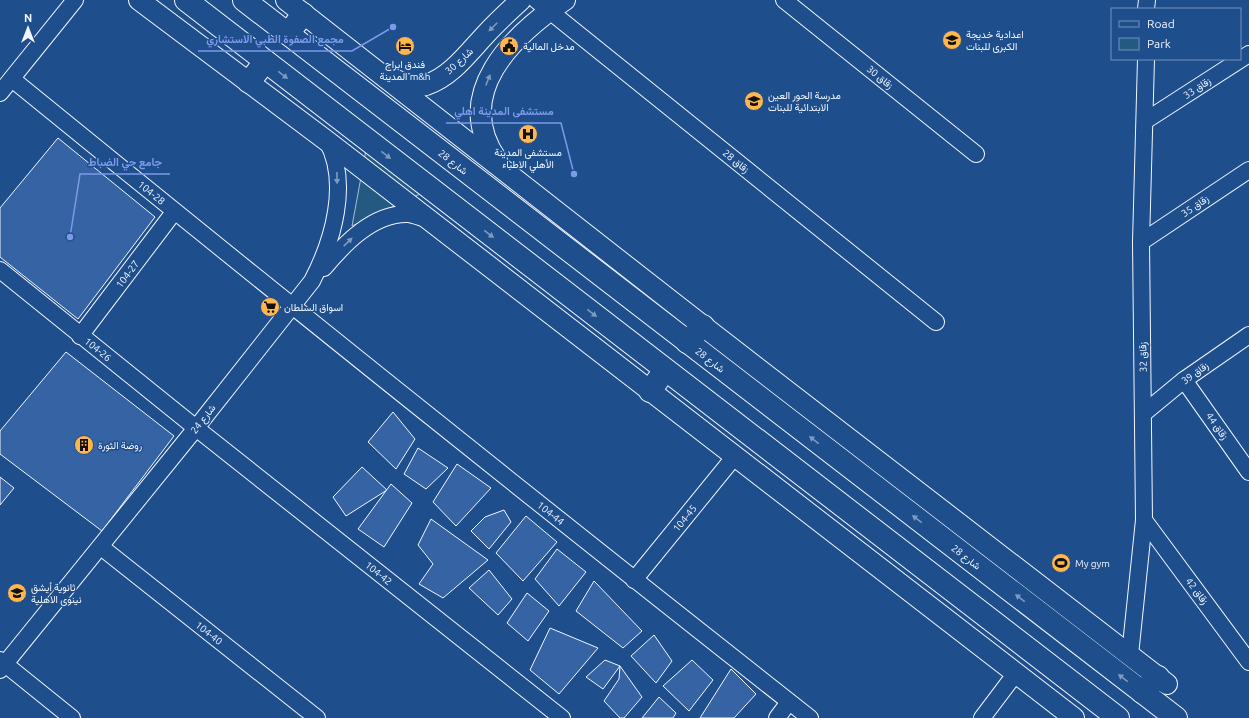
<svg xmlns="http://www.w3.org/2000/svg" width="1249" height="718" viewBox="0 0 1249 718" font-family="Ubuntu,Vazirmatn,sans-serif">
<rect width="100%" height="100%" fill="#1f4e8c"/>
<!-- green -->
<polygon fill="#245a82" stroke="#a8bbd7" points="366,150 422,193 352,226"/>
<!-- building -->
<g fill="#3563a3" stroke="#f2f6ff">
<polygon points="58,138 155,217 78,319 0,257 0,208"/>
<polygon points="66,352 174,436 102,531 0,454 0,431"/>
<polygon points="393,412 415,439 396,469 368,442"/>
<polygon points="418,448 448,468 426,489 404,474"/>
<polygon points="457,464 491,488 456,526 433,502"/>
<polygon points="362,467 387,490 346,516 333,497"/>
<polygon points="0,477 14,488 0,505"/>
<polygon points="391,484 412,503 384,547 358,529"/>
<polygon points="504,510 511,522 489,549 471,531 485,517"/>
<polygon points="526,516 557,542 523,581 496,553"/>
<polygon points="431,519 488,560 443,598 419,584 433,564 418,545"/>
<polygon points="557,549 586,572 559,606 535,579"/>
<polygon points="489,570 512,599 498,615 469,588"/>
<polygon points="594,581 642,631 623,648 576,611"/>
<polygon points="527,593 549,611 528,641 507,623"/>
<polygon points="550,628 598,648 559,694 530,670"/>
<polygon points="654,635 672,661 656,683 631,656"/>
<polygon points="605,660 620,666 603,689 586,677"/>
<polygon points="692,660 713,680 689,711 663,686"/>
<polygon points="620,666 642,697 624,718 620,718 604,701 619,679"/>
<polygon points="731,669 756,694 734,718 700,718"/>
<polygon points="659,697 676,713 673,718 642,718"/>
</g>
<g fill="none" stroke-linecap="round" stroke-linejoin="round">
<!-- minor casing -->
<g stroke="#f2f6ff" stroke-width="18">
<g id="minor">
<polyline points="536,0 936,322"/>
<polyline points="784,0 976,154"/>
<polyline points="1146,9 1147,0"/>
<path id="s1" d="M12 79C276 294 542 507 810 718"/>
<polyline points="0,93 75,0"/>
<polyline points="1145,121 1249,54"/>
<polyline points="1141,242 1249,170"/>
<path d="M324 268C344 244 373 213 408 214 413 215 420 217 426 219"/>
<path id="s2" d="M0 270 196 428 562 718"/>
<path id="s3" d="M80 336 174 212"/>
<polyline points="1184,380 1249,472"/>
<polyline points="1144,413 1184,380 1249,335"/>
<polyline points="1144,520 1249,662"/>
<path id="s4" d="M101 547 317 718"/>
<path id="s5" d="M634 580 735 456"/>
<polyline points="1130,655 1144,520 1141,242 1146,59"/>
<polyline points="0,660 72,718"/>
<path d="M0 670 196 428 312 281C333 241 350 183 327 141"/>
<polyline points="777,718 789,702"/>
<polyline points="982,718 1016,673"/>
</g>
</g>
<!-- major casing -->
<g stroke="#f2f6ff" stroke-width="22">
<g id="major">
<polyline points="139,0 327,141 1074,718"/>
<polyline points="286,0 703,326 1167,684"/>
<path d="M394 79C404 84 415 88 426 85 451 77 469 52 486 34 497 22 509 11 521 0"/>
<path d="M497 160C451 94 512 36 565 0"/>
</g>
</g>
<!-- highway casing -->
<g stroke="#f2f6ff" stroke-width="24">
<g id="highway">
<polyline points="186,0 1118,718"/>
<polyline points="244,0 1176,718"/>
<polyline points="288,34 303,14"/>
<polyline points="249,82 265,62"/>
<polyline points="687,342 703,326"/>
<polyline points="650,391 665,370"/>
<polyline points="1142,692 1158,677"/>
</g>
</g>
<!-- minor -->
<use href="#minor" stroke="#1f4e8c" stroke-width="16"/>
<!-- major -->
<use href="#major" stroke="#1f4e8c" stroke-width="20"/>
<!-- highway -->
<use href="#highway" stroke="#1f4e8c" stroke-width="22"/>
</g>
<!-- one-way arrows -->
<defs><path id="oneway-solid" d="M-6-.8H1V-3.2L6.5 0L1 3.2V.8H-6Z"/></defs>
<g fill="#7e9ac0">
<use href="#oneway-solid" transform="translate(493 27) rotate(135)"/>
<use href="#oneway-solid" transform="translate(283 75) rotate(38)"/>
<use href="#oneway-solid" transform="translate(488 80) rotate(-68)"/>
<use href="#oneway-solid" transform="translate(386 155) rotate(38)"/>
<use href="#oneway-solid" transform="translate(337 178) rotate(89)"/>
<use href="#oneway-solid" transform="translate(489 234) rotate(38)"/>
<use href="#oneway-solid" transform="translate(348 242) rotate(-44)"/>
<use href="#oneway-solid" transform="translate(592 313) rotate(38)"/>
<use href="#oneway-solid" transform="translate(814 440) rotate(-142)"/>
<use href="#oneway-solid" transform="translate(917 519) rotate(-142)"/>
<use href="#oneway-solid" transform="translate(1020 598) rotate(-142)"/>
<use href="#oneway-solid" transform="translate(1123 678) rotate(-142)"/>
</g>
<!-- icons -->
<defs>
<g id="school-disc" transform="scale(1)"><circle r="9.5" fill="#ffb74d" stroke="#1f4e8c"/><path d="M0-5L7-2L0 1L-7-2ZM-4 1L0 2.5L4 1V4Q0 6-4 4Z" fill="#111"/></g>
<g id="hotel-disc" transform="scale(1)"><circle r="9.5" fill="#ffb74d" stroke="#1f4e8c"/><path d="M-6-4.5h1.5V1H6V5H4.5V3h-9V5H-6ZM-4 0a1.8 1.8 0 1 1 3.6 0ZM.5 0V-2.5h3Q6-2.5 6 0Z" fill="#111"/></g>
<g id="civic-disc" transform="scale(1)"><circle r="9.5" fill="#ffb74d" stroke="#1f4e8c"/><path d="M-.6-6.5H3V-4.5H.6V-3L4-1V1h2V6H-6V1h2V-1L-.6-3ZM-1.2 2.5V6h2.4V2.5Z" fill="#111"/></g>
<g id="hospital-disc" transform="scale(1)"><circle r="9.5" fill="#ffb74d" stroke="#1f4e8c"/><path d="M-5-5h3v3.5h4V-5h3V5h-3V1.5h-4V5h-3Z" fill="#111"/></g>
<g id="supermarket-disc" transform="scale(1)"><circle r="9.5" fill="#ffb74d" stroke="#1f4e8c"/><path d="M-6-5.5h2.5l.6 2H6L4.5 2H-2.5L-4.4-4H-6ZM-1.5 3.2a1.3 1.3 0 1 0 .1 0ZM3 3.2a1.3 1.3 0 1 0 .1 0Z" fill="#111"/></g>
<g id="building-disc" transform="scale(1)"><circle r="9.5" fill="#ffb74d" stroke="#1f4e8c"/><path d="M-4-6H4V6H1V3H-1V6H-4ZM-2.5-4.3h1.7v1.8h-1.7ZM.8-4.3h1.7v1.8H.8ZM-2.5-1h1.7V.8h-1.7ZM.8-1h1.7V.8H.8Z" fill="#111"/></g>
<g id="stadium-disc" transform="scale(1)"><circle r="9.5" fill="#ffb74d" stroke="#1f4e8c"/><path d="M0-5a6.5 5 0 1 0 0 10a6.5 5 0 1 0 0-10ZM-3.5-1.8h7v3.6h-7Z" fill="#111"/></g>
</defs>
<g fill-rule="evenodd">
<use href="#school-disc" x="952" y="40"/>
<use href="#hotel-disc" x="405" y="46"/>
<use href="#civic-disc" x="509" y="46"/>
<use href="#school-disc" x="754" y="101"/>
<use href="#hospital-disc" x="528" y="134"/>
<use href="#supermarket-disc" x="270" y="307"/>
<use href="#building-disc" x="84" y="445"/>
<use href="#stadium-disc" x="1061" y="563"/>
<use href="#school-disc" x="17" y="593"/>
</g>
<g text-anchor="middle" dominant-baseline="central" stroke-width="3" stroke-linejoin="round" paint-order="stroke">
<!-- poi labels -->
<g font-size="10" fill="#f2f6ff" stroke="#1f4e8c" text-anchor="start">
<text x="966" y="34">اعدادية خديجة<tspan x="966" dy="12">الكبرى للبنات</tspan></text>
<text x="523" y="46">مدخل المالية</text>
<text x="405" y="64" text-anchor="middle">فندق ابراج<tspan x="405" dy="12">المدينة m&amp;h</tspan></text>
<text x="768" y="95">مدرسة الحور العين<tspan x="768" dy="12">الابتدائية للبنات</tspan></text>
<text x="528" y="152" text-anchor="middle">مستشفى المدينة<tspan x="528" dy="12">الأهلي الاطباء</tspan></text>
<text x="284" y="307">اسواق السلطان</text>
<text x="98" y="445">روضة الثورة</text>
<text x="1075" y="563">My gym</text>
<text x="31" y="587">ثانوية أيشق<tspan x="31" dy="12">نينوى الاهلية</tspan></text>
</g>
<!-- street labels -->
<g font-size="10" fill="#f2f6ff" stroke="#1f4e8c">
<text transform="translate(459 61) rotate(-43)">شارع 30</text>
<text transform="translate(880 77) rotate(39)">زقاق 30</text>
<text transform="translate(1197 88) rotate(-33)">زقاق 33</text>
<text transform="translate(736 161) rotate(39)">زقاق 28</text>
<text transform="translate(453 162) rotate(38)">شارع 28</text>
<text stroke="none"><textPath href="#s1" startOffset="180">104-28</textPath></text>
<text transform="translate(1195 206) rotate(-34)">زقاق 35</text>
<text stroke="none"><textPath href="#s3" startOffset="78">104-27</textPath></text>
<text stroke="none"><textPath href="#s2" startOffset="126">104-26</textPath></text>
<text transform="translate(1143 357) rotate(-91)">زقاق 32</text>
<text transform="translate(710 360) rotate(38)">شارع 28</text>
<text transform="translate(1195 373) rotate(-36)">زقاق 39</text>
<text transform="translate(203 419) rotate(-52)">شارع 24</text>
<text transform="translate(1217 426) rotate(55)">زقاق 44</text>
<text stroke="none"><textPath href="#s1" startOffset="692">104-44</textPath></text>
<text stroke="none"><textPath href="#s5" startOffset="80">104-45</textPath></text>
<text transform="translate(966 557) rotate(38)">شارع 28</text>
<text stroke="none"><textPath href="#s2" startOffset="485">104-42</textPath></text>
<text transform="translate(1197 591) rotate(53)">زقاق 42</text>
<text stroke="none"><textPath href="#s4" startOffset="138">104-40</textPath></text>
</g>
</g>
<!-- callouts -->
<path fill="none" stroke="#7d9aea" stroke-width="1.5" d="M393 27L352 51H198M574 174L561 123H446M70 237L80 174H170"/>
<g fill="#7d9aea" stroke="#1f4e8c" stroke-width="1.5">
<circle cx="393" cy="27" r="4"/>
<circle cx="574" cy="174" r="4"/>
<circle cx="70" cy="237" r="4"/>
</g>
<g font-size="11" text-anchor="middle" font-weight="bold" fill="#7d9aea" stroke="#1f4e8c" stroke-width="3" stroke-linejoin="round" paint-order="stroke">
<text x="275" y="43">مجمع الصفوة الطبي الاستشاري</text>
<text x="504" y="115">مستشفى المدينة اهلي</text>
<text x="125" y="166">جامع حي الضباط</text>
</g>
<!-- legend -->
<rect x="1111" y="8" width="130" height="52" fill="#1f4e8c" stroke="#7391ba"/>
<rect x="1119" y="21" width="20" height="6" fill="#1f4e8c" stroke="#7391ba"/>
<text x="1147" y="28" font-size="12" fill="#f2f6ff">Road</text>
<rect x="1119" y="38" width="20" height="12" fill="#245a82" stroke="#7391ba"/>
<text x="1147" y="48" font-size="12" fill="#f2f6ff">Park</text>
<!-- north arrow -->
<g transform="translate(28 28)" stroke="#1f4e8c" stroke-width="3" paint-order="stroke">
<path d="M0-3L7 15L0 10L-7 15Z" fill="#f2f6ff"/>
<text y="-6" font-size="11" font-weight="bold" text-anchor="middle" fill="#f2f6ff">N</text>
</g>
</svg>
